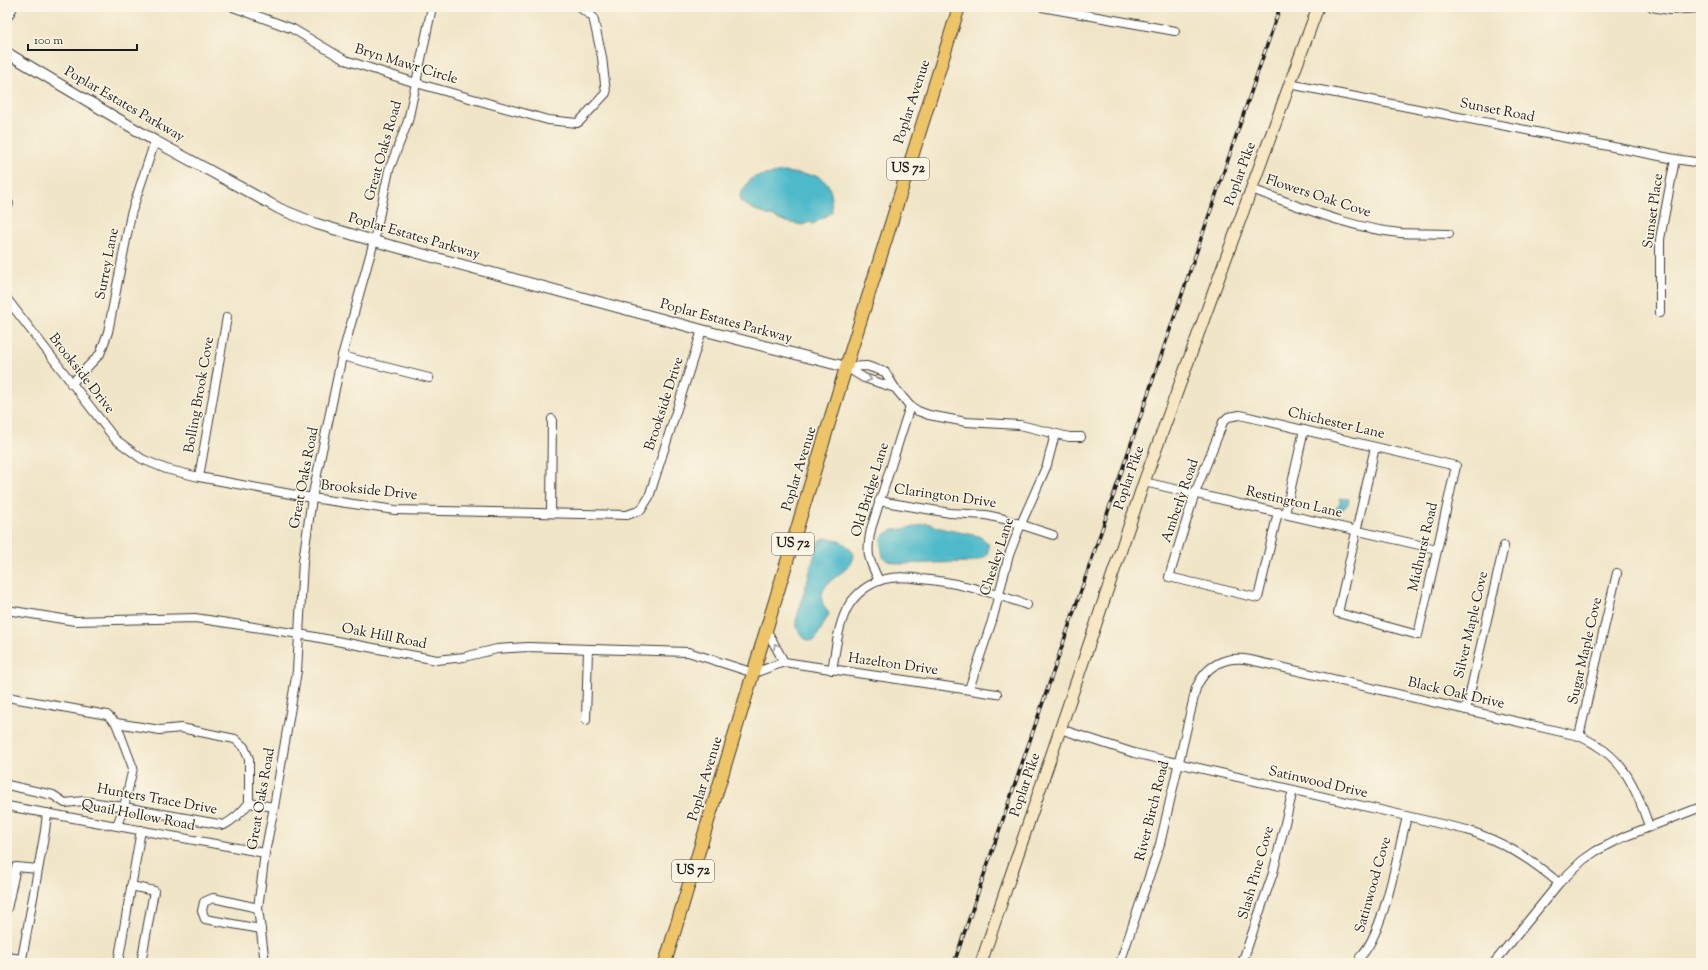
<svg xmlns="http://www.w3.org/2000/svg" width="1708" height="970" viewBox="0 0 1708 970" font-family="'Sorts Mill Goudy',serif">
<rect width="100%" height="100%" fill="#fcf5e5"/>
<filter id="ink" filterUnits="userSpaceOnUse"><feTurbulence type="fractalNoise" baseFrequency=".025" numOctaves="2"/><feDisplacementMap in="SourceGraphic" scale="8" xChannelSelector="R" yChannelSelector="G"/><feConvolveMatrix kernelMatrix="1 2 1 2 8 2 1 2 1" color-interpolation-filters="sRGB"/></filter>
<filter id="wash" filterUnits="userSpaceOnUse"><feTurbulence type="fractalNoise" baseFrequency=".012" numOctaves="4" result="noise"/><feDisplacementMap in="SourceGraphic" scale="16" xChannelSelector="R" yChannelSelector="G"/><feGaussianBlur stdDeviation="0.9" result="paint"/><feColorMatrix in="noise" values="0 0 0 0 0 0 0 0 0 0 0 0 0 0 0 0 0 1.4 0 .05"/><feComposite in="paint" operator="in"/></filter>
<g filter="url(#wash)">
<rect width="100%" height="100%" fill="#f0e5c7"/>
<!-- water -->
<g fill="#4db9c9" stroke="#346a72">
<polygon points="783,172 818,176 824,181 828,184 831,193 832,212 813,224 810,222 802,225 787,222 757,211 741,202 740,195 749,181 754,177"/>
<polygon points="1340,498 1349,499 1348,504 1338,514 1335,509 1340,504"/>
<path d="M927 523 944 529 979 536 988 543C990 559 981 560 968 562L899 564 886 560 883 557 881 546 882 538 885 534 893 530 910 528Z"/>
<path d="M825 538C837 539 849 543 854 556 850 575 820 578 822 600 822 605 827 609 829 614L815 640C804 644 797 631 796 621L815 553 819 541Z"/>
</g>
</g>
<g filter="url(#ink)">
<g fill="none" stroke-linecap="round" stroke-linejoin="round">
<!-- minor casing -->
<g stroke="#3c3a36" stroke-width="10">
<g id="minor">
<polyline points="233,7 293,29 345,60 416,83 548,120 577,123 580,121 606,93 602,57 593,17 579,7"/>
<polyline points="1042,7 1175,31"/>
<polyline points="1652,7 1670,10 1701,8"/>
<polyline points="1289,84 1675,159 1701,163"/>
<path d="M1251 189C1300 206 1349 228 1400 233 1416 234 1433 233 1449 234"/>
<polyline points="7,206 9,204"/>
<polyline points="7,299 115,439 142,459 166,469 199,477 312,498 395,510 627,515 641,510 649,497 702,330"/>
<polyline points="1660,313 1660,239 1675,159"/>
<polyline points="342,356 429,378"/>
<polyline points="846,367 867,366 885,372 895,388 910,406 918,411 929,415 966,422 1020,425 1069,437 1081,437"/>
<polyline points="846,367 864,378 895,388"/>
<polyline points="71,384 100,354 108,332 131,214 155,141"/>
<polyline points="199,477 227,317"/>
<polyline points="1144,482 1437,549"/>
<polyline points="879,501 950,513 986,515 1004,519 1053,535"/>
<polyline points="1278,512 1258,598 1169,577 1195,493 1219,433 1223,422 1228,417 1240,415 1456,466 1418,635 1338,613 1375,447"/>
<polyline points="551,513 552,419"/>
<polyline points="1285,514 1304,430"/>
<path d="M879 581C868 558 866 554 871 529L910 406"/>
<polyline points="7,610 75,621 195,618 299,634 437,660 464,657 497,649 528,647 688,652 754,673 784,662 997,694"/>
<polyline points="767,631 784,662"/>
<path d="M832 670C836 649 838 623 849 605 857 593 870 583 885 579 897 576 909 577 921 579 958 582 992 592 1027 605"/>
<polyline points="969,689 992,621 1009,555 1021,524 1047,465 1055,434"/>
<polyline points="7,697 107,715 116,723 160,730 181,728 235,739 244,747 249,759 249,803"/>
<polyline points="1466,710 1504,546"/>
<polyline points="586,720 588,649"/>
<polyline points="116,723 133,768 124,807 117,825"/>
<path d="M1060 729 1134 753 1467 830C1504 842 1529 858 1559 883"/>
<polyline points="1579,736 1617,573"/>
<path d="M7 785 53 795 65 803 84 801 124 807 224 825C235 819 242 812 249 803"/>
<polyline points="249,803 274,807"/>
<polyline points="7,806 265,853"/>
<polyline points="131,886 154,891 141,963"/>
<polyline points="258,908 213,898 204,902 202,911 205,919 261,929"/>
<polyline points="7,909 16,867 38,869"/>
<polyline points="7,957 22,959 45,831 47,813"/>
<path d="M1360 957C1384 934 1398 851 1407 817"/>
<polyline points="118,963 141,830"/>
<polyline points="265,963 258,908 265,853 274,807 297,671 303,561 312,498 342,356 374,241 389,170 408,121 432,7"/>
<path d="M1120 963 1160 844 1196 688C1206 665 1226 655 1250 660L1579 736C1623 755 1634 784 1649 826"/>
<polyline points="1242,963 1273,873 1293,790"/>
<polyline points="1494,963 1559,883 1583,860 1596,851 1626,836 1701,807"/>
</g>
</g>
<!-- tertiary casing -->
<g stroke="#3c3a36" stroke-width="12">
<g id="tertiary">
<polyline points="7,16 12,7"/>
<polyline points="7,53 155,141 280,209 317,224 374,241 702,330 846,367"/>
</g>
</g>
<!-- secondary casing -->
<g stroke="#3c3a36" stroke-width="13">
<polyline id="secondary" points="981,963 1144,482 1318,7"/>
</g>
<!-- primary casing -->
<g stroke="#3c3a36" stroke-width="14">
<polyline id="primary" points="665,963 850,354 959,7"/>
</g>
<!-- minor -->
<use href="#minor" stroke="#fff" stroke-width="8"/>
<!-- tertiary -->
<use href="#tertiary" stroke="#fff" stroke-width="10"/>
<!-- secondary -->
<use href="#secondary" stroke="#f8e7c3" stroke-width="11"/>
<!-- primary -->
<use href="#primary" stroke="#eec469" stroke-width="12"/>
<!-- rail casing -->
<g stroke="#1c1c1c" stroke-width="3.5">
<polyline id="rail" points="954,963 1280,7"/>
</g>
<!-- rail -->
<use href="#rail" stroke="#fcf5e5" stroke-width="2" stroke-dasharray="6" stroke-linecap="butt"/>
</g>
<!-- one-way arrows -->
<defs><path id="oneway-chevron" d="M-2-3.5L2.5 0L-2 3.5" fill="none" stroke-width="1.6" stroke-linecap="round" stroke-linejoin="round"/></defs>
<g stroke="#999">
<use href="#oneway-chevron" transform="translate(869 379) rotate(16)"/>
<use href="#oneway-chevron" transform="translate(776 646) rotate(-121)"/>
</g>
</g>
<g text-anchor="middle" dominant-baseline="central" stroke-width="3" stroke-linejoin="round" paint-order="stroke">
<!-- shield labels -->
<g fill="#fcf5e5" stroke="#5f5d58" stroke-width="1">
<rect x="887" y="158" width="42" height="22" rx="3"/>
<rect x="772" y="533" width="42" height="22" rx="3"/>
<rect x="672" y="860" width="42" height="22" rx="3"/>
</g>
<g font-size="13" font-weight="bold" fill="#1c1c1c">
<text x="908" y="169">US 72</text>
<text x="793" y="544">US 72</text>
<text x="693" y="871">US 72</text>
</g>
<!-- street labels -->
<g font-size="14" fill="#1c1c1c" stroke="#fcf5e5">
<text transform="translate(406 65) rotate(17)">Bryn Mawr Circle</text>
<text transform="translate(913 102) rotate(-72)">Poplar Avenue</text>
<text transform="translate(124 105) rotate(30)">Poplar Estates Parkway</text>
<text transform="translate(1497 111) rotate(11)">Sunset Road</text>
<text transform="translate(384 151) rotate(-74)">Great Oaks Road</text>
<text transform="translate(1241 174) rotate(-70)">Poplar Pike</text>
<text transform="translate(1318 197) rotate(18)">Flowers Oak Cove</text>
<text transform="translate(1654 211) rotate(-82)">Sunset Place</text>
<text transform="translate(414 237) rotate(16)">Poplar Estates Parkway</text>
<text transform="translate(108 264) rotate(-79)">Surrey Lane</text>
<text transform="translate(726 322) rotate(15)">Poplar Estates Parkway</text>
<text transform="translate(81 374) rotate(52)">Brookside Drive</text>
<text transform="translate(200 395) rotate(-80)">Bolling Brook Cove</text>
<text transform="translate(665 404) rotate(-72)">Brookside Drive</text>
<text transform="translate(1336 424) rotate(13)">Chichester Lane</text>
<text transform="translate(800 469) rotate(-73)">Poplar Avenue</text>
<text transform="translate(305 478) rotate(-79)">Great Oaks Road</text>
<text transform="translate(1130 478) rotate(-71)">Poplar Pike</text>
<text transform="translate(871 490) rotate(-73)">Old Bridge Lane</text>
<text transform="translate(369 491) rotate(6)">Brookside Drive</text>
<text transform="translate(945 497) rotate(8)">Clarington Drive</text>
<text transform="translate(1181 501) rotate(-71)">Amberly Road</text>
<text transform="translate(1294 503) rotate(13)">Restington Lane</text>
<text transform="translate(1424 547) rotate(-77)">Midhurst Road</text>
<text transform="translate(998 557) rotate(-72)">Chesley Lane</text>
<text transform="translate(1472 625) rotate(-77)">Silver Maple Cove</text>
<text transform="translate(384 637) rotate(11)">Oak Hill Road</text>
<text transform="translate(1586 651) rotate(-77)">Sugar Maple Cove</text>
<text transform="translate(893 665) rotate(8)">Hazelton Drive</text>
<text transform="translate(1456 694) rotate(13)">Black Oak Drive</text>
<text transform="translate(706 779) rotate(-73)">Poplar Avenue</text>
<text transform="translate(1318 783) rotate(13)">Satinwood Drive</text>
<text transform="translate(1026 785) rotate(-71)">Poplar Pike</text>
<text transform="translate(262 799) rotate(-80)">Great Oaks Road</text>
<text transform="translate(157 800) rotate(10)">Hunters Trace Drive</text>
<text transform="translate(1153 811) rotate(-76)">River Birch Road</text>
<text transform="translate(138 816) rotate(11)">Quail Hollow Road</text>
<text transform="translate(1257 873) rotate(-74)">Slash Pine Cove</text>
<text transform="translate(1374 885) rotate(-74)">Satinwood Cove</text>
</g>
</g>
<!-- margin -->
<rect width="1708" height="970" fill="none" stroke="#fcf5e5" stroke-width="24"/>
<!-- scale -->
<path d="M28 44v6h109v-6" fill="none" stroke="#1c1c1c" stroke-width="2"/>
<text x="34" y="44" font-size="12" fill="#1c1c1c" stroke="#fcf5e5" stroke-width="3" paint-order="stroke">100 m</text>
</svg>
